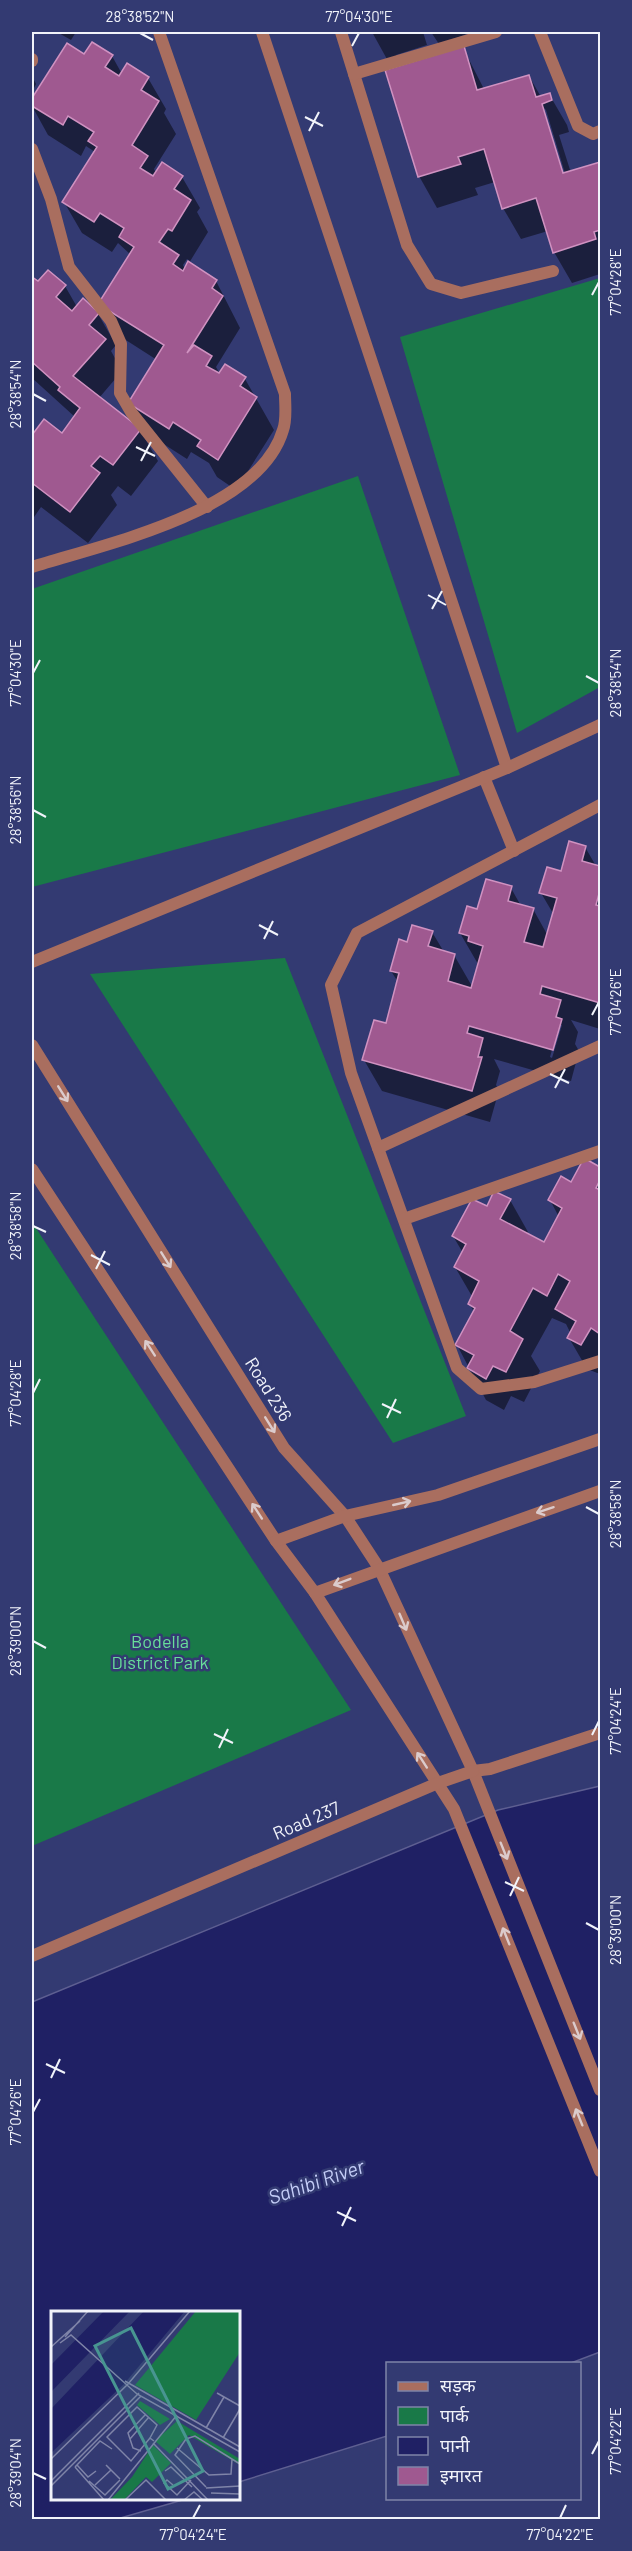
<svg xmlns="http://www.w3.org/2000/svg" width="632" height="2551" viewBox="0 0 632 2551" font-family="Barlow,'Noto Sans Devanagari',sans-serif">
<rect width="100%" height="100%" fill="#333a72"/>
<!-- green -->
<g fill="#197948">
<polygon points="600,278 600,687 517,733 400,337"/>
<polygon points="358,476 460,775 32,887 32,589"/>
<polygon points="285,958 466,1416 393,1443 90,974"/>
<polygon points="32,1222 351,1710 32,1846"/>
</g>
<!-- water -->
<polygon fill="#1f2064" stroke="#5e5f91" stroke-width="1.5" points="600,1786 600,2352 571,2363 388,2364 387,2436 239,2482 238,2312 52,2312 52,2498 186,2499 117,2519 32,2520 32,2002 498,1810"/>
<!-- shadow -->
<g fill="#0007" fill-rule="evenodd">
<polygon points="57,32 76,32 71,40"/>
<polygon points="372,32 423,32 427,45 396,55 397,58 388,61"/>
<polygon points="431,32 483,32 471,35 470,33 439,44"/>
<path d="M67 45 84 56H112L122 74 148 78 166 109 164 113 176 134 154 169 156 173 182 177 200 208 197 212 208 232 189 263 216 281 240 328 216 367 220 374 245 379 274 430 236 490 217 477 209 463 191 452 187 459 148 434 130 403 157 360 118 335 100 304 131 255 118 243 112 252 82 233 64 202 95 152 86 146 81 156 48 135 32 106V101ZM187 259 190 261 185 269 183 265Z"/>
<path d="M463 48 484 89 529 76 541 97 549 94 567 125 569 132 559 135 571 173 600 164V274L572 283 554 252 548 231 521 239 503 208 495 182 475 188 478 195 437 208 419 176ZM541 105 546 110 567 180 564 181Z"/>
<polygon points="32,76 36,84 32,92"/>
<polygon points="48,272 65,286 77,307 98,314 116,345 111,351 122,371 99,398 140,430 158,461 131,496 118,486 111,495 117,505 88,543 41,507 32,520 32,439 44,421 62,435 75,417 32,378 32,279 38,283"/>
<path d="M585 847 596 866 600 867V1029L571 1020 578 1032 575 1044 579 1051 571 1081 494 1059 500 1071 496 1085 499 1090 490 1122 382 1091 364 1060 387 1024 398 982 391 971 408 943 432 932 444 952 454 955 473 988 478 964 460 933 478 911 511 888 521 906 533 909 548 936 554 915 541 893ZM559 1025H562L552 1058 550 1057Z"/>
<polygon points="585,1160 600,1169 600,1374 587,1369 569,1338 571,1334 566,1324 552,1318 531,1356 540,1371 524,1402 511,1396 504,1410 486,1400 457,1345 474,1312 470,1304 473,1298 455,1267 463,1253 453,1236 487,1209 510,1200 528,1232 526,1234 544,1244 559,1217 550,1200 572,1184"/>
</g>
<!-- building -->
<g fill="#9f5990" stroke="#d092c1" stroke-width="1.5">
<polygon points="92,42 113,55 105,67 119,76 127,63 149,77 141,90 159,101 132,145 148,156 140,168 153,176 162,162 183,176 174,189 191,200 172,231 168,229 159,242 179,255 173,264 183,271 188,261 217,280 212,288 223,296 187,353 194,345 212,356 206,366 219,373 225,364 246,377 240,386 257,397 218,460 197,446 201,440 173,422 169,429 128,403 164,345 98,304 134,247 119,237 124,228 100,213 94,222 62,202 97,147 88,141 94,132 68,116 63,125 32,106 32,98 67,43 84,54"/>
<polygon points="464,46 477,90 529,75 536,97 550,93 552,100 542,104 563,173 600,162 600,230 594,232 596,239 553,253 536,198 502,209 484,149 458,157 461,164 418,177 385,70"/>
<polygon points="48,270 66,285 56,297 72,311 83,298 99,313 89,325 106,339 73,376 141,429 113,465 100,456 91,466 100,473 70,512 32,483 32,435 44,419 62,433 80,408 58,390 60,387 32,362 32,277 38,281"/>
<polygon points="569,841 586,846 582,861 600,866 600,890 596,905 600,906 600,1003 542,986 540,994 561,1000 556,1017 562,1019 553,1050 469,1026 467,1033 483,1038 478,1057 482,1057 472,1091 362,1060 374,1020 386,1023 399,973 390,971 399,939 407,942 412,925 433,931 428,946 455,954 448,981 471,988 483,946 468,941 469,936 459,933 467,906 477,909 486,879 512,886 508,901 534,908 524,942 543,947 557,898 539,893 547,867 561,871"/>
<polygon points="584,1158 600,1167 600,1180 596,1188 600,1190 600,1334 591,1328 581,1345 567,1338 576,1321 555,1309 570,1281 558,1274 547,1296 533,1288 510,1331 523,1339 506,1372 493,1366 486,1379 467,1368 474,1355 455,1345 475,1308 468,1304 479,1281 454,1267 466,1244 452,1236 472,1199 487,1206 494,1191 511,1199 500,1219 544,1242 562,1208 548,1200 561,1176 571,1182"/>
</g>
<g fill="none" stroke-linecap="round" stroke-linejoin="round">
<!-- service -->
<polyline stroke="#a96e5f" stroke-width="12" points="473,1771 490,1769 600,1733"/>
<!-- minor -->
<g stroke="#a96e5f" stroke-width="12">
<polyline points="262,32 507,768"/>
<polyline points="341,32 407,245 431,284 461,293 553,271"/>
<polyline points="540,32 578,126 593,134 600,131"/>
<polyline points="32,59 32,61"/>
<polyline points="354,74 496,32"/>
<polyline points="32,149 51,199 69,267 111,321 121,344 120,393 131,412 207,507"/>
<path d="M32 567C104 544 259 512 283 430 287 420 285 405 285 394L159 32"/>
<polyline points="484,777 514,851"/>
<polyline points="600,805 357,933 331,985 351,1073 457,1368 481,1389 534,1382 600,1361"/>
<polyline points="32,962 507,768 600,725"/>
<polyline points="378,1148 600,1046"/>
<polyline points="404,1219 600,1151"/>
</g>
<!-- tertiary -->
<g stroke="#a96e5f" stroke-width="12">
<polyline points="32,1045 284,1448 345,1516 379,1568 473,1771 600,2090"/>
<polyline points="32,1169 276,1541 315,1593 454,1809 600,2171"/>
<polyline points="276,1541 345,1516 438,1495 600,1439"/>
<polyline points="315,1593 600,1491"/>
<polyline points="32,1956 438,1783 473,1771"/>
</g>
</g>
<!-- one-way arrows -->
<defs><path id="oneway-shaft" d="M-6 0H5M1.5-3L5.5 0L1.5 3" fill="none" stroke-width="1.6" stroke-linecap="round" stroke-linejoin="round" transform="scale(1.5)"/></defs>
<g stroke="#dbcbcc">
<use href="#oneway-shaft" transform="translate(63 1094) rotate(58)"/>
<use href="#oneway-shaft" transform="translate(166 1260) rotate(58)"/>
<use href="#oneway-shaft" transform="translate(150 1348) rotate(-123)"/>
<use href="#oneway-shaft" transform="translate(270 1425) rotate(58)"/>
<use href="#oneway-shaft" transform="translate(402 1503) rotate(-13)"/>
<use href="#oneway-shaft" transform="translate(545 1510) rotate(162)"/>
<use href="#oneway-shaft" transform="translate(257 1511) rotate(-123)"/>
<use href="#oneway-shaft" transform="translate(342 1582) rotate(159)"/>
<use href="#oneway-shaft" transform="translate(403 1622) rotate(67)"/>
<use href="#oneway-shaft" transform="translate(422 1760) rotate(-123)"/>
<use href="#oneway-shaft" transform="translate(504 1851) rotate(68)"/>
<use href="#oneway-shaft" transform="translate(506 1936) rotate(-112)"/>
<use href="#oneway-shaft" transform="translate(577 2031) rotate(68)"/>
<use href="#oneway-shaft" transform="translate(579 2117) rotate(-112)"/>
</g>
<!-- ticks -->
<path fill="none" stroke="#f1f3fa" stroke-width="2" d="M140 33 153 40M352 46 359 33M305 117 323 126M309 131 319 112M592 295 599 282M33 394 46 401M136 447 155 456M141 461 151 442M428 595 446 605M432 609 442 591M33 673 40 660M586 676 599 683M33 810 46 817M259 925 278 935M264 939 273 921M592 1015 599 1002M550 1074 569 1083M555 1088 565 1069M33 1226 46 1232M91 1255 110 1265M96 1269 105 1251M33 1393 40 1379M382 1404 401 1413M387 1418 396 1399M586 1507 599 1514M33 1641 46 1648M214 1734 233 1743M592 1735 599 1721M219 1748 228 1729M505 1882 524 1891M510 1896 519 1877M586 1923 599 1930M46 2064 65 2073M51 2078 60 2059M33 2112 40 2099M337 2212 356 2221M342 2226 351 2207M592 2454 599 2441M33 2473 46 2479M193 2518 200 2505M560 2518 566 2505"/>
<g text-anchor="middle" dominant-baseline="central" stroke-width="5" stroke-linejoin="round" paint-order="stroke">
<!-- street labels -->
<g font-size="18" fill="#f1f3fa" stroke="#333a72">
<text transform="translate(269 1389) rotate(58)">Road 236</text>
<text transform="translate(306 1820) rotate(-23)">Road 237</text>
</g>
<!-- park labels -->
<g font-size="18" fill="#68df9a" stroke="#333a72">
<text x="160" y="1641">Bodella<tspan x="160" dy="21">District Park</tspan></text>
</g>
<!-- water labels -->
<g font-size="20" font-style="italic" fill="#c4cdf7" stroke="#333a72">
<text transform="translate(316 2181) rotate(-19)">Sahibi River</text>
</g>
</g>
<!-- overview -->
<g transform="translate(51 2311)">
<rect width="189" height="189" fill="#333a72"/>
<path d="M145 0H189V41L145 109 84 74ZM89 90 119 108 109 114 86 94ZM126 110 189 148V154L138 124 119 143 104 130ZM102 134 120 152 101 171 95 166 73 189H59L81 166Z" fill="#197948"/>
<path d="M53 0H79L0 81V54ZM93 0H134L73 73 0 142V98Z" fill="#1f2064"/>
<path fill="none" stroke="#7f84a8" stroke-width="1.5" d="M14 26 37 0M9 32 20 24 86 83 189 141M0 36 29 10M74 70 189 136M166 82 189 95M95 103 77 122 79 128 98 106M155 117 173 86M99 127 80 150 56 126 86 96 106 114 99 127 103 130M172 127 189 98M79 128 82 137 90 140M102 132 157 189M126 137 158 164 180 163 181 148M0 148 77 73 139 0M26 154 37 166 45 160M55 154 69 168M24 156 49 130 61 138M24 156 53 189M114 160 120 156 141 176M0 170 88 82M38 170 54 184 69 169M44 174 60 159M122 174 116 169 113 172 126 184 140 169M0 175 90 85M155 176 124 144 135 128 144 125 189 153M155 177 189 175M160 182 189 183M57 189 126 104M74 189 95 169 115 189M133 189 143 181 152 189"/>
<path fill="#489591" fill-opacity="0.15" stroke="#489591" stroke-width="3" d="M80 17 152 160 117 178 44 35Z"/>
<rect width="189" height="189" fill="none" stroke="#f1f3fa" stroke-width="3"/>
</g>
<!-- border -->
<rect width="632" height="2551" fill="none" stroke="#333a72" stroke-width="66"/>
<!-- legend -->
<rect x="386" y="2362" width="195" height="138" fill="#333a72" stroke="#7f84a8" stroke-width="1.5"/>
<rect x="398" y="2382" width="30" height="9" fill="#a96e5f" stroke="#7f84a8" stroke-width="1.5"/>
<text x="440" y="2392" font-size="18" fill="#f1f3fa">सड़क</text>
<rect x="398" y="2407" width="30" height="18" fill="#197948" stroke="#7f84a8" stroke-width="1.5"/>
<text x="440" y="2422" font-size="18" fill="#f1f3fa">पार्क</text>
<rect x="398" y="2437" width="30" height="18" fill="#1f2064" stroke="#7f84a8" stroke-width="1.5"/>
<text x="440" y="2452" font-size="18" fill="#f1f3fa">पानी</text>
<rect x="398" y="2467" width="30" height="18" fill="#9f5990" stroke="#7f84a8" stroke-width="1.5"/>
<text x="440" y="2482" font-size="18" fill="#f1f3fa">इमारत</text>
<rect x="33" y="33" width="566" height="2485" fill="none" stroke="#f1f3fa" stroke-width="2"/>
<g font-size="15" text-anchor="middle" fill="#f1f3fa">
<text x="140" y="22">28°38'52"N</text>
<text x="359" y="22">77°04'30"E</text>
<text transform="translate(616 282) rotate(-90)" y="5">77°04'28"E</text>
<text transform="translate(16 394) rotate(-90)" y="5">28°38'54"N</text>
<text transform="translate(16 673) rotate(-90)" y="5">77°04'30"E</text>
<text transform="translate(616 683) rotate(-90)" y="5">28°38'54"N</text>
<text transform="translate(16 810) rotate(-90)" y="5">28°38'56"N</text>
<text transform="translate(616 1002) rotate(-90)" y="5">77°04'26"E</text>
<text transform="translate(16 1226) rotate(-90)" y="5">28°38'58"N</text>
<text transform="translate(16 1393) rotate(-90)" y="5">77°04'28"E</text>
<text transform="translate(616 1514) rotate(-90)" y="5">28°38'58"N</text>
<text transform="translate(16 1641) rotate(-90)" y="5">28°39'00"N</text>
<text transform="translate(616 1721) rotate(-90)" y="5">77°04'24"E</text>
<text transform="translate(616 1930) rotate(-90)" y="5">28°39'00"N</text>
<text transform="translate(16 2112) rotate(-90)" y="5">77°04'26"E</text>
<text transform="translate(616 2441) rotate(-90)" y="5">77°04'22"E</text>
<text transform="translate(16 2473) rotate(-90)" y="5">28°39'04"N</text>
<text x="193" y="2540">77°04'24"E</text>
<text x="560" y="2540">77°04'22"E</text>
</g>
</svg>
